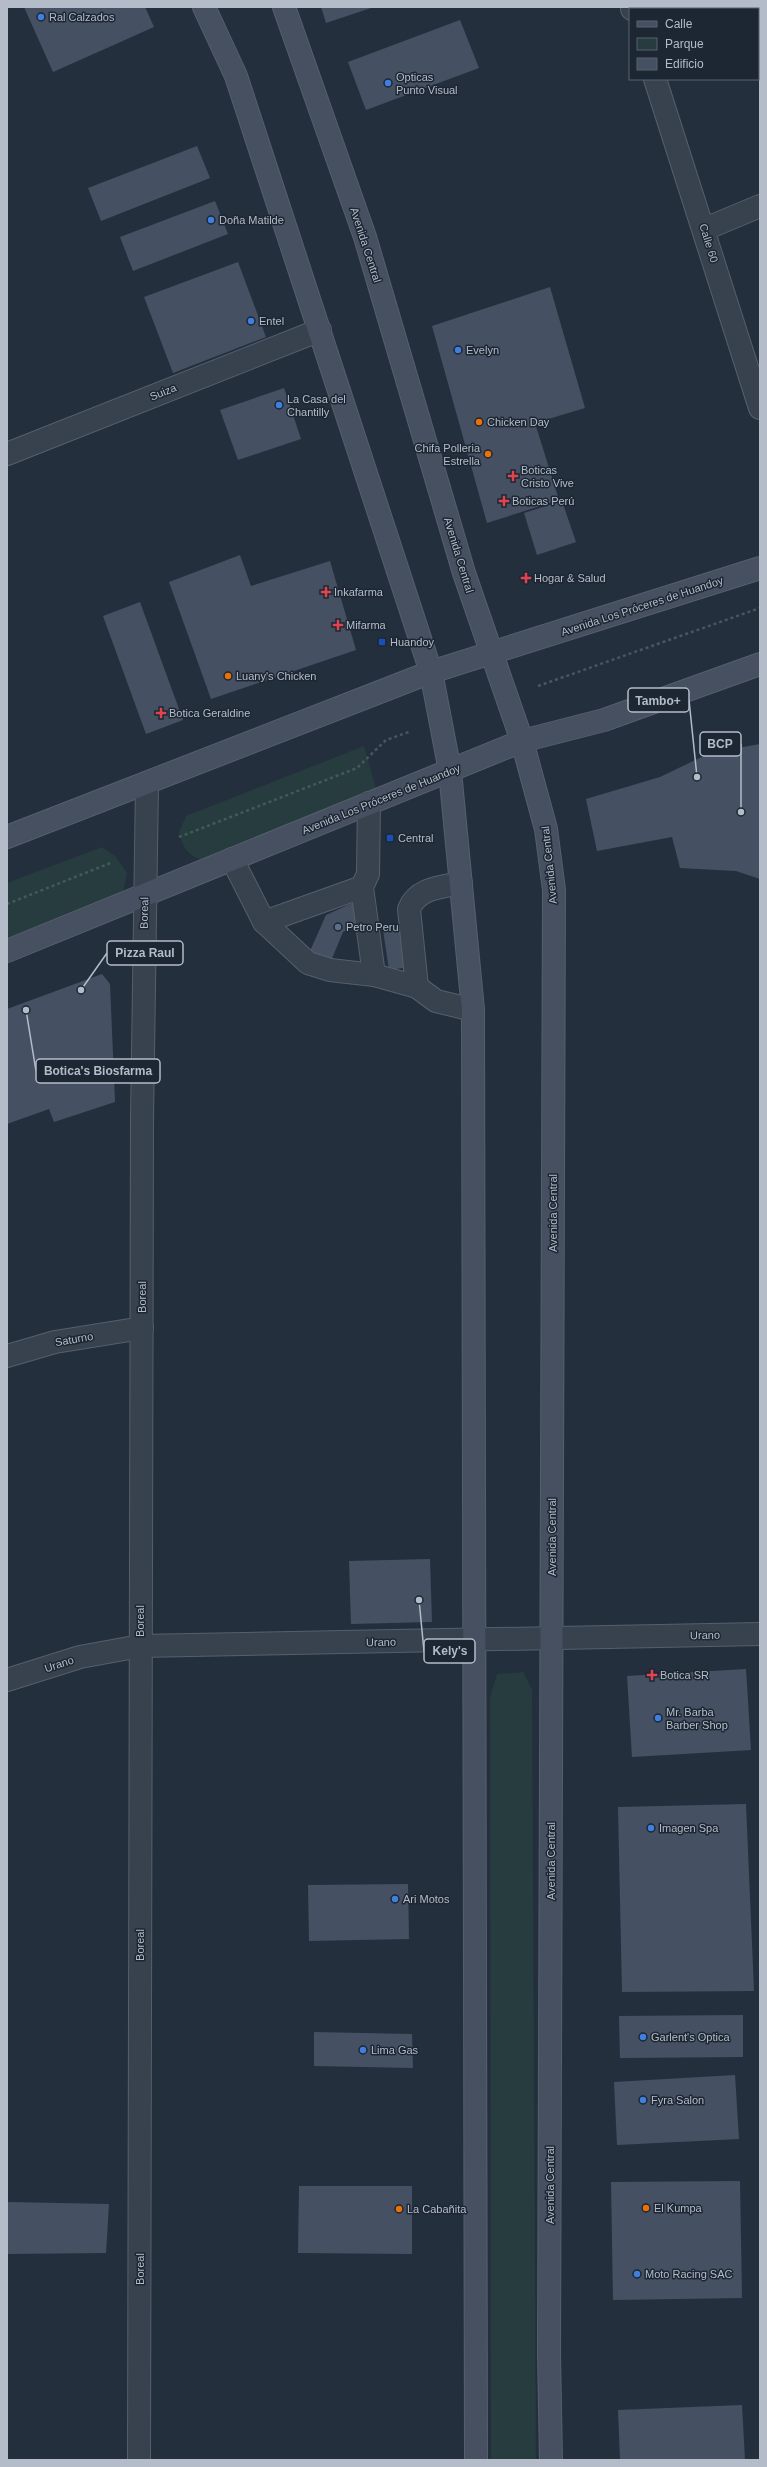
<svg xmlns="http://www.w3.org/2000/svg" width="767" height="2467" viewBox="0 0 767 2467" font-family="Arial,sans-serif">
<rect width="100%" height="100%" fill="#242f3e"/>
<!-- green -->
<g fill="#263c3f">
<path d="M364 746 377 792 208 863C188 855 184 851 179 832L186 816Z"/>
<polygon points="102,847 116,857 127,873 123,892 7,938 7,883"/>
<polygon points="523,1672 532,1690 536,2460 491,2460 490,1697 497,1674"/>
</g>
<!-- building -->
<g fill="#455162">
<polygon points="24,7 145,7 154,27 53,72"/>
<polygon points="321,7 374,7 326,23"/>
<polygon points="460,20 479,68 366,110 348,62"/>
<polygon points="197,146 210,178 101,221 88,188"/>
<polygon points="215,201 228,234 133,271 120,237"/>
<polygon points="238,262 266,337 173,373 144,297"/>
<polygon points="550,287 585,408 535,423 559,500 487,523 432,326"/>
<polygon points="284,388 301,439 238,460 220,410"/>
<polygon points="562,501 576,542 537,555 524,513"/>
<polygon points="240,555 251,586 330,561 356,650 211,699 169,582"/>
<polygon points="140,602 183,720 146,734 103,616"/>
<polygon points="760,744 760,879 736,871 680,868 672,837 597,851 586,799 660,777 710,753"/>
<polygon points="357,901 366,922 343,932 331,961 310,951 326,915"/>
<polygon points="409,926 416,966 389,970 383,930"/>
<polygon points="102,974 110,984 115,1102 54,1122 49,1109 7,1124 7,1009"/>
<polygon points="430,1559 432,1622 351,1624 349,1561"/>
<polygon points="746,1669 751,1750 632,1757 627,1676"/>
<polygon points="746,1804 754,1991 622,1992 618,1807"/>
<polygon points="408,1884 409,1939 309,1941 308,1885"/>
<polygon points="743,2015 743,2057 620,2058 619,2016"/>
<polygon points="314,2032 412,2034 413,2068 314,2066"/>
<polygon points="735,2075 739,2139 617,2145 614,2082"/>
<polygon points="740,2181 742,2298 613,2300 611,2182"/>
<polygon points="299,2186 412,2186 412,2254 298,2253"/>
<polygon points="7,2202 109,2204 106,2253 7,2254"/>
<polygon points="742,2405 745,2460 620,2460 618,2410"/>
</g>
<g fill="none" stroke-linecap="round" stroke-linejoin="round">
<!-- lane casing -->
<g stroke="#565f6c" stroke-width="24">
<g id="lane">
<polyline points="369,803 368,874 362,887 374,975"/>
<polyline points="232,859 264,922 308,963 330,970 374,975 417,987 436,1001 473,1010"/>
<polyline points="264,922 362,887"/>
<path d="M417 987 409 909C417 888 441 887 461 883"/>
</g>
</g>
<!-- street casing -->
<g stroke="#565f6c" stroke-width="24">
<g id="street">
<polyline points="632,7 632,9"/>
<polyline points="655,79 760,408"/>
<polyline points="705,229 760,206"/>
<polyline points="7,454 320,330"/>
<polyline points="7,1356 55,1342 142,1328"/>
<polyline points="7,1680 80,1657 140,1646 760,1634"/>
<polyline points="139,2460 142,1121 147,783"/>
</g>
</g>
<!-- secondary casing -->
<g stroke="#565f6c" stroke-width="24">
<g id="secondary">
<polyline points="204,7 236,76 431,672 450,771 473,1010 476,2460"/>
<polyline points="284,7 365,237 464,573 522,741 546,829 554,890 549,2354 551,2460"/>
<polyline points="7,837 431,672 760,568"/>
<polyline points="7,951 522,741 604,720 760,664"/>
</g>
</g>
<!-- path -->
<g stroke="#44595c" stroke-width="2.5" stroke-dasharray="3 3" stroke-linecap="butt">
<polyline points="538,686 760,608"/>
<polyline points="179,837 357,768 386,740 409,732"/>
<polyline points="7,904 113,862"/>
</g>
<!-- lane -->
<use href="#lane" stroke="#38414e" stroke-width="22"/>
<!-- street -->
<use href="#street" stroke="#38414e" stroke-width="22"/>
<!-- secondary -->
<use href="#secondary" stroke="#465061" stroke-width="22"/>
</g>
<!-- markers -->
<g fill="#3f7fe0" stroke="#1d2633" stroke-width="1.5">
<circle cx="41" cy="17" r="4"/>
<circle cx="388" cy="83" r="4"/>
<circle cx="211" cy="220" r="4"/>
<circle cx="251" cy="321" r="4"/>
<circle cx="458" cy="350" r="4"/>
<circle cx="279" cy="405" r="4"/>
<circle cx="658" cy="1718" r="4"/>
<circle cx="651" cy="1828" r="4"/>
<circle cx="395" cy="1899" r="4"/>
<circle cx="643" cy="2037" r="4"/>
<circle cx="363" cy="2050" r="4"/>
<circle cx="643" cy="2100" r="4"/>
<circle cx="637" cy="2274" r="4"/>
</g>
<g fill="#e8710a" stroke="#1d2633" stroke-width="1.5">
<circle cx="479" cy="422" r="4"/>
<circle cx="488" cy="454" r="4"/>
<circle cx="228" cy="676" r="4"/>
<circle cx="646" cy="2208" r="4"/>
<circle cx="399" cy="2209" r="4"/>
</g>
<g fill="#e0444e" stroke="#1d2633" stroke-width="1.5">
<path d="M511 470h4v4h4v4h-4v4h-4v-4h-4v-4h4z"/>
<path d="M502 495h4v4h4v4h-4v4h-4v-4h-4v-4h4z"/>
<path d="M524 572h4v4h4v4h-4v4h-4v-4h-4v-4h4z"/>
<path d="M324 586h4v4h4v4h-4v4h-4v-4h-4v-4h4z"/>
<path d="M336 619h4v4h4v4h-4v4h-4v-4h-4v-4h4z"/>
<path d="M159 707h4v4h4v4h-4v4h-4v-4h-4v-4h4z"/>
<path d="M650 1669h4v4h4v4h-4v4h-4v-4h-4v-4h4z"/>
</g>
<g fill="#1a4fb4" stroke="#1d2633" stroke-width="1.5">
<rect x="378" y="638" width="8" height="8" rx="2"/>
<rect x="386" y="834" width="8" height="8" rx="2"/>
</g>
<circle fill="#5c6f8a" stroke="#1d2633" stroke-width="1.5" cx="338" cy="927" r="4"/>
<g text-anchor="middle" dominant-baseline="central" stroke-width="3" stroke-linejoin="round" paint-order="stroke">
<!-- poi labels -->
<g font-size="11" fill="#b4bcc9" stroke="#1d2633" text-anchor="start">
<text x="49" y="17">Ral Calzados</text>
<text x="396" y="77">Opticas<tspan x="396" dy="13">Punto Visual</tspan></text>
<text x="219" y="220">Doña Matilde</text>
<text x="259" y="321">Entel</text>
<text x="466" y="350">Evelyn</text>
<text x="287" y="399">La Casa del<tspan x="287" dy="13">Chantilly</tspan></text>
<text x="487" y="422">Chicken Day</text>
<text x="480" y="448" text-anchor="end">Chifa Polleria<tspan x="480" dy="13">Estrella</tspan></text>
<text x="521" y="470">Boticas<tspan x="521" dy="13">Cristo Vive</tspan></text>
<text x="512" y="501">Boticas Perú</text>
<text x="534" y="578">Hogar &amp; Salud</text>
<text x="334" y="592">Inkafarma</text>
<text x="346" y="625">Mifarma</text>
<text x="390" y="642">Huandoy</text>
<text x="236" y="676">Luany's Chicken</text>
<text x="169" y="713">Botica Geraldine</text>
<text x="398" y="838">Central</text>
<text x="346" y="927">Petro Peru</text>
<text x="660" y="1675">Botica SR</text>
<text x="666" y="1712">Mr. Barba<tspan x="666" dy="13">Barber Shop</tspan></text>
<text x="659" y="1828">Imagen Spa</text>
<text x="403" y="1899">Ari Motos</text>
<text x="651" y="2037">Garlent's Optica</text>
<text x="371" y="2050">Lima Gas</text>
<text x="651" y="2100">Fyra Salon</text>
<text x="654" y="2208">El Kumpa</text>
<text x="407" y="2209">La Cabañita</text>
<text x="645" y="2274">Moto Racing SAC</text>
</g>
<!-- street labels -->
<g font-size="11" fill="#b4bcc9" stroke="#1d2633">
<text transform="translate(709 243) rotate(73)">Calle 60</text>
<text transform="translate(366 245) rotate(72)">Avenida Central</text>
<text transform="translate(163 392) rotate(-22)">Suiza</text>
<text transform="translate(459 555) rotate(73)">Avenida Central</text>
<text transform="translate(642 606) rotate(-18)">Avenida Los Próceres de Huandoy</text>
<text transform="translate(381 799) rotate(-22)">Avenida Los Próceres de Huandoy</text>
<text transform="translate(549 865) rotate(-96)">Avenida Central</text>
<text transform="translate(144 913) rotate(-89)">Boreal</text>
<text transform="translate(553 1213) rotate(-90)">Avenida Central</text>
<text transform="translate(142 1297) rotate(-90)">Boreal</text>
<text transform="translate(74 1339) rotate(-10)">Saturno</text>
<text transform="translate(552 1537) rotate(-90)">Avenida Central</text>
<text transform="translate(140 1621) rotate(-90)">Boreal</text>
<text transform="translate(705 1635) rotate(-1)">Urano</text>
<text transform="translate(381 1642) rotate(-1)">Urano</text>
<text transform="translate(59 1664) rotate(-18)">Urano</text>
<text transform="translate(551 1861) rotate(-90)">Avenida Central</text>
<text transform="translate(140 1945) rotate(-90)">Boreal</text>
<text transform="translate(550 2185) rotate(-90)">Avenida Central</text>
<text transform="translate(140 2269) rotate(-90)">Boreal</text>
</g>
</g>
<!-- callouts -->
<path fill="none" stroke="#b4bcc9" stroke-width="1.5" d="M697 777L689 700M741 812L741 744M81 990L107 953M26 1010L36 1071M419 1600L424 1651"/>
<g fill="#b4bcc9" stroke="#1d2633" stroke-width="1.5">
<circle cx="697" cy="777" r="4"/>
<circle cx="741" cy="812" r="4"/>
<circle cx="81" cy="990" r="4"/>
<circle cx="26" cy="1010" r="4"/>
<circle cx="419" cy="1600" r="4"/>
</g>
<g fill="#1d2633" stroke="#b4bcc9" stroke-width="1.5">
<rect x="628" y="688" width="61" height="24" rx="4"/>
<rect x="700" y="732" width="41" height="24" rx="4"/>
<rect x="107" y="941" width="76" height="24" rx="4"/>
<rect x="36" y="1059" width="124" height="24" rx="4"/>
<rect x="424" y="1639" width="51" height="24" rx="4"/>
</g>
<g font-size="12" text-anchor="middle" font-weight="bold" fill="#b4bcc9">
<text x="658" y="705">Tambo+</text>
<text x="720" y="748">BCP</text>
<text x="145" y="957">Pizza Raul</text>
<text x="98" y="1075">Botica's Biosfarma</text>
<text x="450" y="1655">Kely's</text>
</g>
<!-- border -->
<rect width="767" height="2467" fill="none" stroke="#b4bcc9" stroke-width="16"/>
<!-- legend -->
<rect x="629" y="8" width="130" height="72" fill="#1d2633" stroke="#59626f"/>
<rect x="637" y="21" width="20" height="6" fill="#465061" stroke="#59626f"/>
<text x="665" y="28" font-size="12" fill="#b4bcc9">Calle</text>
<rect x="637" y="38" width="20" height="12" fill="#263c3f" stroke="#59626f"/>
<text x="665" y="48" font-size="12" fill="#b4bcc9">Parque</text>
<rect x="637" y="58" width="20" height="12" fill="#455162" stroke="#59626f"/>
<text x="665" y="68" font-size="12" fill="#b4bcc9">Edificio</text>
</svg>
